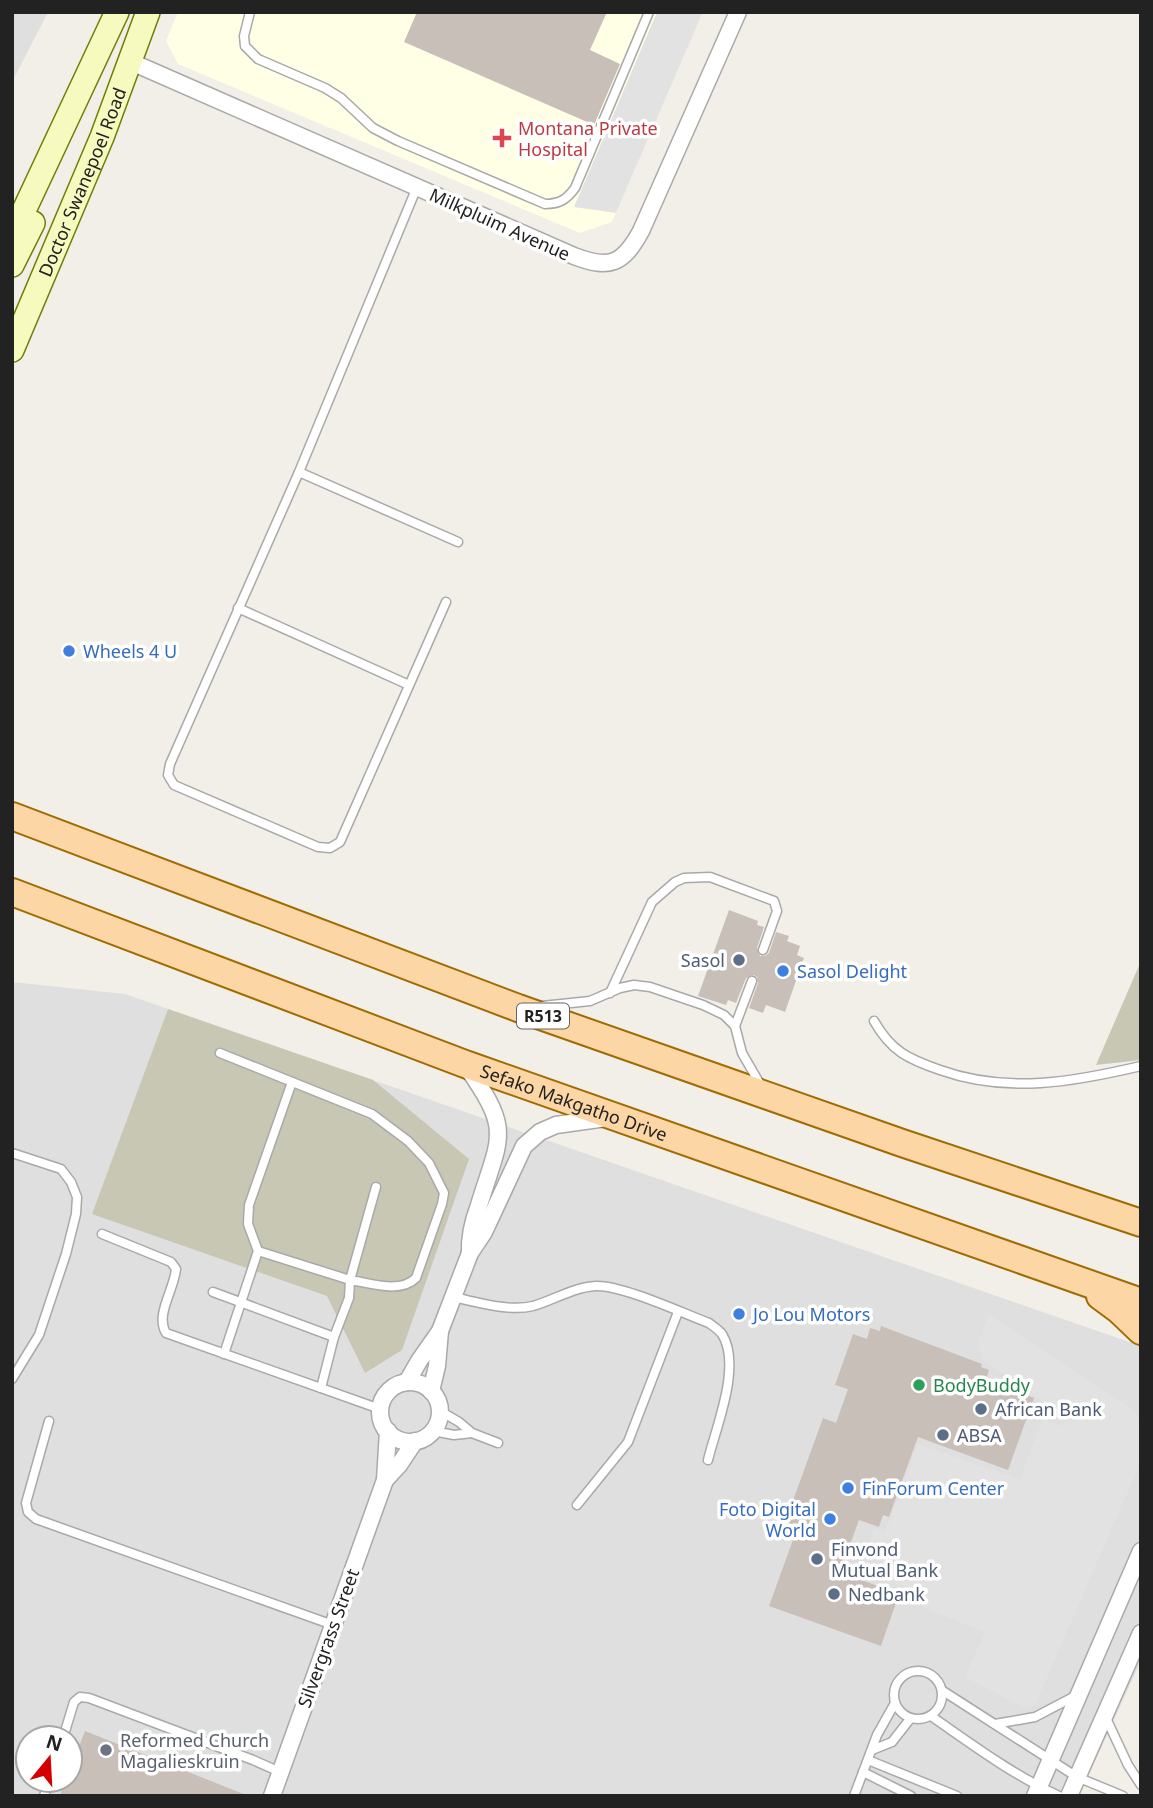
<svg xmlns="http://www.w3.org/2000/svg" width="1153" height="1808" viewBox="0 0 1153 1808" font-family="'Noto Sans',sans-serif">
<rect width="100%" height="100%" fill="#f2efe9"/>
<!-- residential -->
<g fill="#e0dfdf" fill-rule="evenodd">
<polygon points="12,12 48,12 12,82"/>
<path d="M12 982 125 994 1141 1346V1661L1079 1796H12ZM28 1738H70V1780H28Z"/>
</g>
<!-- education -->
<polygon fill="#ffffe5" points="178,12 703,12 612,222 580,233 178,64 166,41"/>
<!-- construction -->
<g fill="#c7c7b4">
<polygon points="1141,961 1141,1060 1096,1065"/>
<polygon points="168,1009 373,1080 469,1159 402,1350 365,1373 327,1296 92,1214"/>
</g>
<!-- parking -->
<g fill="#e2e2e2">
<polygon points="657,12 703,12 616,213 574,207"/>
<polygon points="989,1314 1134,1410 1141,1426 1141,1461 1035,1705 1027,1709 965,1677 985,1632 914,1604 918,1592 859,1571 874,1529 885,1533 918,1444 1020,1479 1043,1419 1063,1426 1066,1417 983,1360 978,1343"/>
</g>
<!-- building -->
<g fill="#c7bfb8">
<polygon points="417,12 607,12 590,50 620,64 594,125 404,42"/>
<polygon points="729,910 758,921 757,925 764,927 757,948 760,956 765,956 769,953 776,932 789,936 787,941 800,946 797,955 804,958 785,1012 766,1005 763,1013 749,1008 758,983 757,977 754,975 746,978 736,1003 728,1000 726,1005 698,996"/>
<polygon points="881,1326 982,1364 981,1367 989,1370 986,1380 1034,1398 1008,1470 918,1437 889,1517 883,1515 879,1527 859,1520 840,1572 899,1594 881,1646 769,1606 798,1526 789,1523 795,1508 791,1506 823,1418 836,1423 848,1389 835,1385 853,1334 867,1339 870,1328 880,1331"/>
<polygon points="85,1731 246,1795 246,1796 60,1796 66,1780 70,1780 70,1770"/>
</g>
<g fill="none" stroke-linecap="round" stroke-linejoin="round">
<!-- lane casing -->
<g stroke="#a9a9a9" stroke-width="11">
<g id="lane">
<path d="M250 12 244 36 245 46 258 59 325 88 341 98 373 128 398 141 545 204C560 204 567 199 575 188L649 12"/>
<polyline points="417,187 299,472 170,764 168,775 174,785 318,847 330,848 340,842 446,602"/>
<polyline points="299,472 458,542"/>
<polyline points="238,608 409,685"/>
<polyline points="610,993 652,902 675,882 684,878 710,877 774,901 777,911 763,950"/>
<polyline points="542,1006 590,1001 620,988 634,985 650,987 703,1005 724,1015 735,1026 742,1053 760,1084"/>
<path d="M874 1021C891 1051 908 1059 940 1070 1007 1094 1073 1082 1141 1066"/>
<polyline points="735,1026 752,981"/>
<path d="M220 1053 372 1114 408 1141 429 1163 444 1193 442 1204 416 1278C400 1294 370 1283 350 1280L349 1298 334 1337"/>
<polyline points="292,1082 249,1205 248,1224 258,1251 350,1280 376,1187"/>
<polyline points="12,1153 61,1169 71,1182 77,1197 76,1214 66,1254 39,1335 12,1379"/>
<path d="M102 1234 171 1262 176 1269C174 1290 155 1315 166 1333L380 1409"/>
<polyline points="213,1292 334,1337 321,1388"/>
<path d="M453 1297C477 1302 509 1312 533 1306 554 1300 574 1287 596 1286 622 1285 682 1313 709 1323 713 1326 719 1330 722 1334 742 1366 716 1427 708 1460"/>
<polyline points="224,1354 258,1251"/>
<polyline points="440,1411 459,1422 472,1433 498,1443"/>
<polyline points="49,1421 26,1503 28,1512 36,1519 333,1625"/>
<polyline points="433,1431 454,1435 472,1433"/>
<polyline points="577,1505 628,1442 678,1312"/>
<circle cx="918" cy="1695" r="24"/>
<polyline points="943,1691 1077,1777 1123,1796"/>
<path d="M931 1716C973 1745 1013 1775 1059 1796"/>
<polyline points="1106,1718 1128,1765 1141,1785"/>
<polyline points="995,1724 1035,1717 1077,1695"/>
<polyline points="63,1738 74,1702 80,1697 89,1698 253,1760 280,1772"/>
<polyline points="872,1750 892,1742 910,1719"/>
<polyline points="868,1760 957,1796"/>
<polyline points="863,1772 911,1796"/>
<polyline points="44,1796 49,1780"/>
<polyline points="854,1796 877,1735 895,1703"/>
</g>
</g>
<!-- street casing -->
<g stroke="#a9a9a9" stroke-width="19">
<g id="street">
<path d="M129 61 574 256C610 270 623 264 641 231L738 12"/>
<path d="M466 1066C512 1131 501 1134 479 1205 473 1221 469 1236 470 1253"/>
<polyline points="407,1382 419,1361 440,1331 470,1253 484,1232 524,1146 540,1132 556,1125 606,1118"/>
<circle cx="410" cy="1412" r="30"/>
<polyline points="431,1391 437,1366 440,1331"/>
<polyline points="385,1480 399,1465 415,1441"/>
<polyline points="272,1796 385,1480 388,1431"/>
<polyline points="1035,1796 1141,1551"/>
<polyline points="1069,1796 1141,1633"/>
</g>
</g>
<!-- secondary casing -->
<g stroke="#707d05" stroke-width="26">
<g id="secondary">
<polyline points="12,236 117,12"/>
<polyline points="12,265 33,223"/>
<path id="s1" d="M12 350 102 137 148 12"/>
</g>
</g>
<!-- primary casing -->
<g stroke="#a06b00" stroke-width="30">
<g id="primary">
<polyline points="12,816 518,1008 902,1143 1141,1223"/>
<path id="s2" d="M12 892 465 1064 1141 1302"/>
<polyline points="1100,1296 1119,1310 1141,1331"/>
</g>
</g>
<!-- lane -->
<use href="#lane" stroke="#fff" stroke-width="8"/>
<!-- street -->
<use href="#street" stroke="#fff" stroke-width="16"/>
<!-- secondary -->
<use href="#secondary" stroke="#f7fabf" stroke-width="23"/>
<!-- primary -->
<use href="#primary" stroke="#fcd6a4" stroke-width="26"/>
</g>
<!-- markers -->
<path fill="#e0444e" stroke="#fff" stroke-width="2.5" d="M498.5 127.5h7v7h7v7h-7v7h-7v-7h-7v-7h7z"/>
<g fill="#3f7fe0" stroke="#fff" stroke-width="2.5">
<circle cx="69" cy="651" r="7"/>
<circle cx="783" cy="971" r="7"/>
<circle cx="739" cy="1314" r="7"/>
<circle cx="848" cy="1488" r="7"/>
<circle cx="830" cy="1519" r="7"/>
</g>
<g fill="#5c6f8a" stroke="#fff" stroke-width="2.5">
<circle cx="739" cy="960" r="7"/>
<circle cx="981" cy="1409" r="7"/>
<circle cx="943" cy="1435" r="7"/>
<circle cx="817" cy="1559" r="7"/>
<circle cx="834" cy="1594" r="7"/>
</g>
<circle fill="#2e9e5b" stroke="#fff" stroke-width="2.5" cx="919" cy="1385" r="7"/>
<circle fill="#6b7280" stroke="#fff" stroke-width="2.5" cx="106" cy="1750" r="7"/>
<g text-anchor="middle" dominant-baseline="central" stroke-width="7" stroke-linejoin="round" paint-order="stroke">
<!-- shield labels -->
<rect fill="#fff" stroke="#646464" stroke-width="2" x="517" y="1003.5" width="52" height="25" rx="5"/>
<g font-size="16" font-weight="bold" fill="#222">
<text x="543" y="1016">R513</text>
</g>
<!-- health labels -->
<g font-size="18" fill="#be3a42" stroke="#fff" text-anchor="start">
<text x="518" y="128">Montana Private<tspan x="518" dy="21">Hospital</tspan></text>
</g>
<!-- street labels -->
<g font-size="18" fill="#222" stroke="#fff">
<text stroke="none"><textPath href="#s1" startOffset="182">Doctor Swanepoel Road</textPath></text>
<text transform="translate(500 224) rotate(24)">Milkpluim Avenue</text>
<text stroke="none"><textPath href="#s2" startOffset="600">Sefako Makgatho Drive</textPath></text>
<text transform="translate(328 1638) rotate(-70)">Silvergrass Street</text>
</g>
<!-- shop labels -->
<g font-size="18" fill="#366cbe" stroke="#fff" text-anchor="start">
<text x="83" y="651">Wheels 4 U</text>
<text x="797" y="971">Sasol Delight</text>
<text x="753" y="1314">Jo Lou Motors</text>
<text x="862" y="1488">FinForum Center</text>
<text x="816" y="1509" text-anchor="end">Foto Digital<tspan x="816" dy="21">World</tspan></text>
</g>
<!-- service labels -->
<g font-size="18" fill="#4e5e75" stroke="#fff" text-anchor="start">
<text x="725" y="960" text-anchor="end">Sasol</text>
<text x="995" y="1409">African Bank</text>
<text x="957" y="1435">ABSA</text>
<text x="831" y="1549">Finvond<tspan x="831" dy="21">Mutual Bank</tspan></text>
<text x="848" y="1594">Nedbank</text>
</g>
<!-- leisure labels -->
<g font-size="18" fill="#27864d" stroke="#fff" text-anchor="start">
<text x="933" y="1385">BodyBuddy</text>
</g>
<!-- worship labels -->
<g font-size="18" fill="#5b616d" stroke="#fff" text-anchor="start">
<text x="120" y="1740">Reformed Church<tspan x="120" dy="21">Magalieskruin</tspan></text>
</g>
</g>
<!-- border -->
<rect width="1153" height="1808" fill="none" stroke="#222222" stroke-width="28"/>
<!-- north arrow -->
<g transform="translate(49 1759) rotate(18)"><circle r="33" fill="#ffffff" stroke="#a7a7a7" stroke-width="2"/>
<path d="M0-5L12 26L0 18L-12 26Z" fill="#d40000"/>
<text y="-10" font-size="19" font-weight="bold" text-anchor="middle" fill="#222222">N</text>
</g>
</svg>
